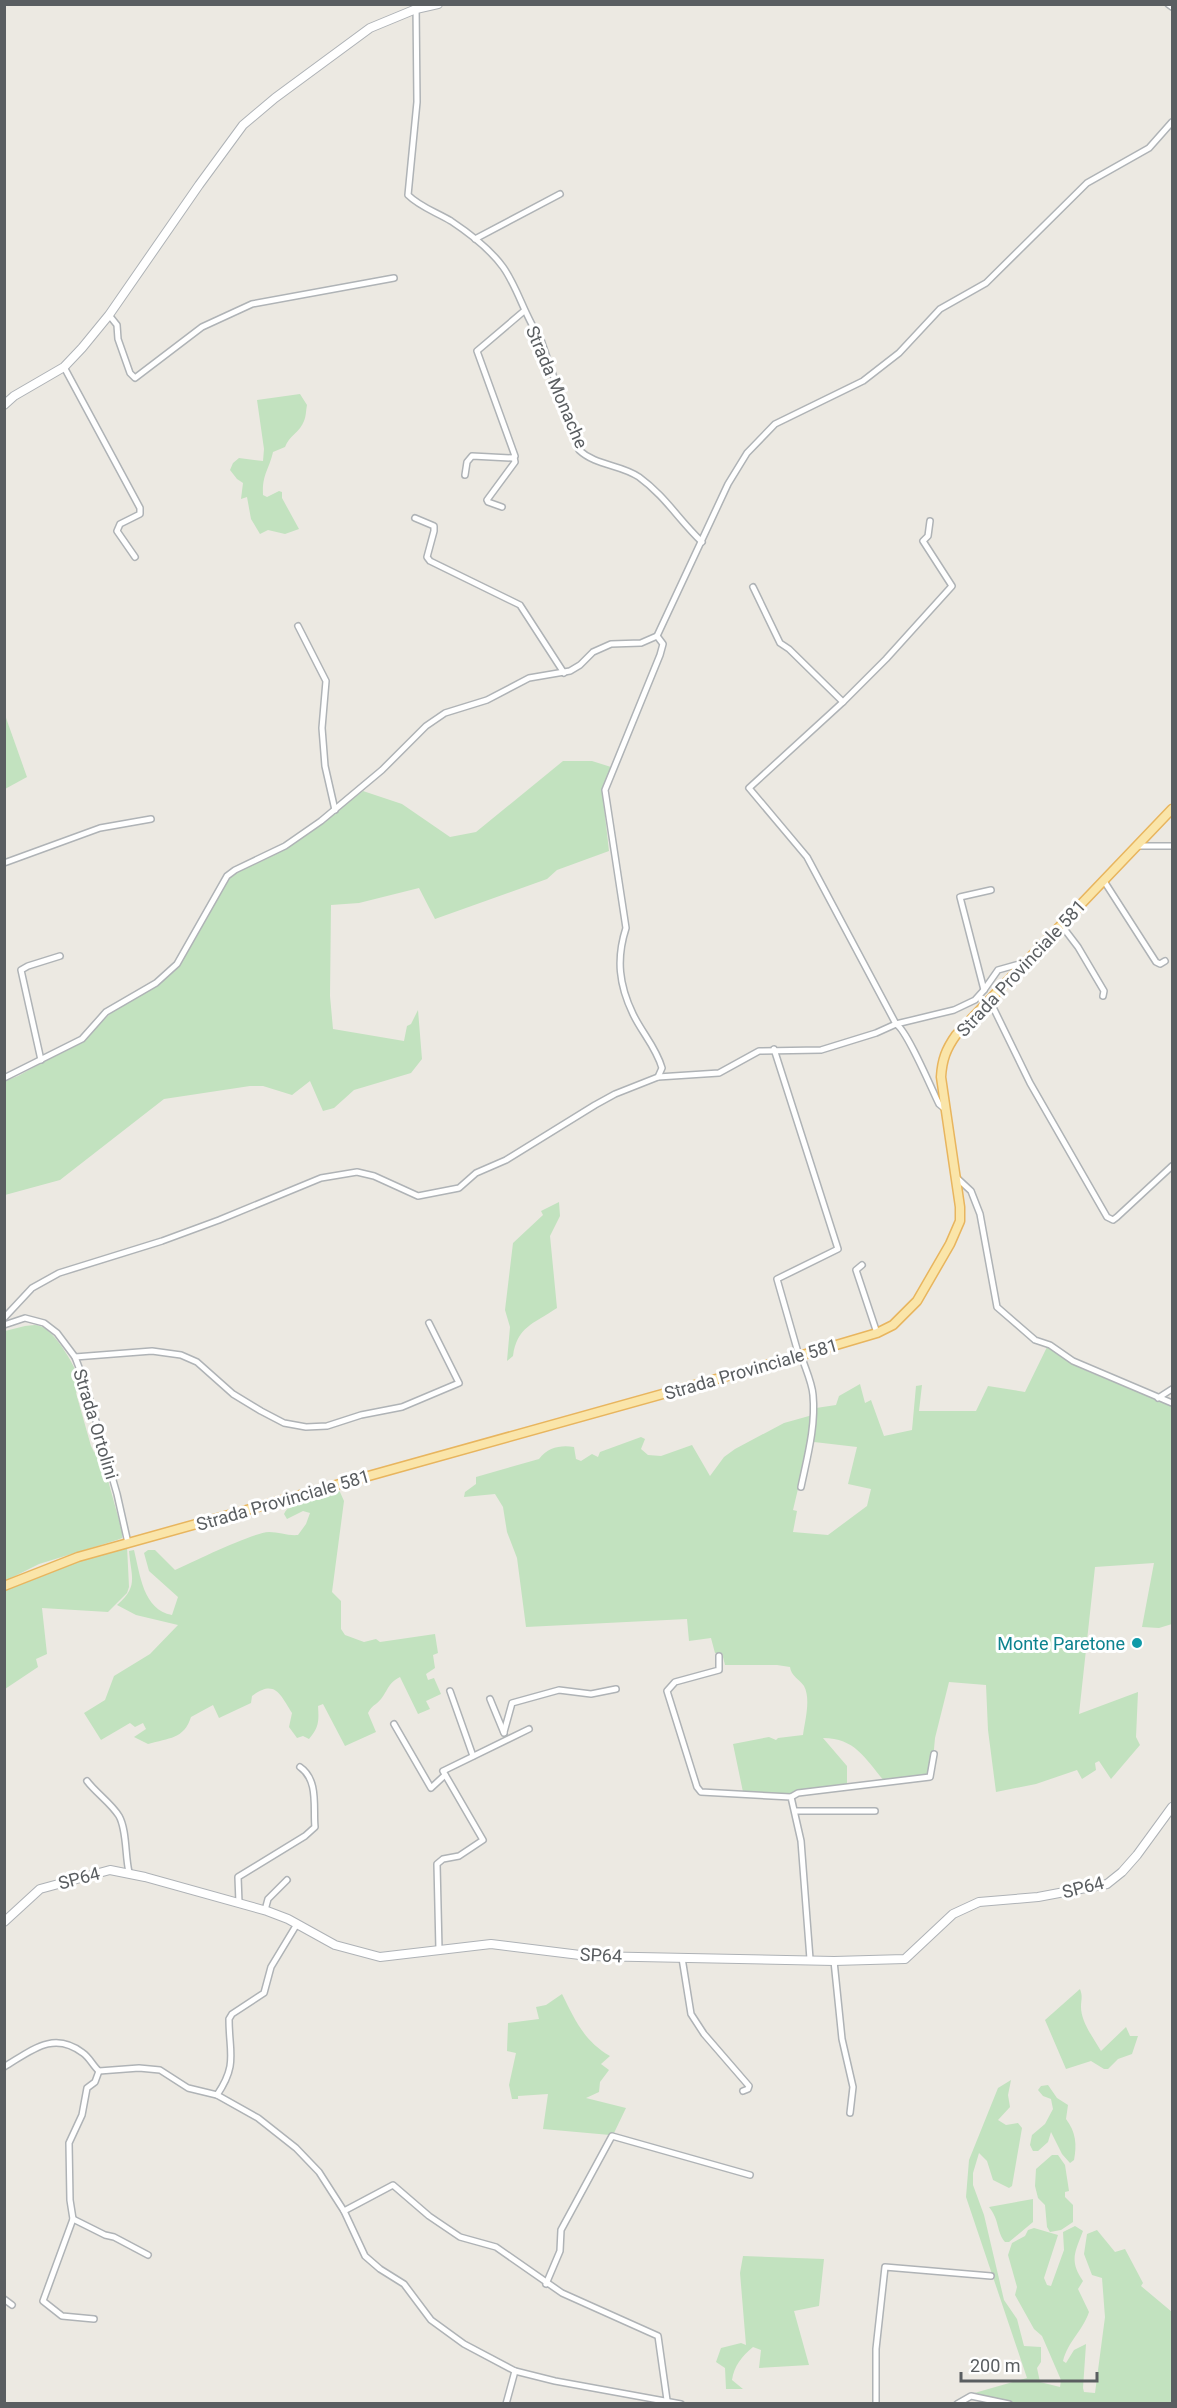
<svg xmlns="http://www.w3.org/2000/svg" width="1177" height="2408" viewBox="0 0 1177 2408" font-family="Roboto,sans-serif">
<rect width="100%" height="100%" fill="#ece9e2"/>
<!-- green -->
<g fill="#c2e2bf">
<path d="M300 394 307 405C306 410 306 417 304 421 300 432 289 436 285 447L273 452C269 470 262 474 263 495L267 497 279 491 282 492V498L299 529 285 534 268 530 260 534 251 519 247 497 241 499 243 483 237 479 230 470 233 463 239 458 263 461 264 449 257 400Z"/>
<polygon points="5,715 27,777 5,789 4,789"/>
<path d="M563 761H592L611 767 603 798 609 851 557 870 547 879 435 919 419 888 359 903 331 905 330 996 333 1029 404 1041 407 1026 411 1024 418 1010 422 1059 411 1073 354 1090 334 1108 323 1111 310 1081 292 1095 263 1086H250L164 1099 60 1180 5 1195V1081L18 1076 83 1040 117 1007 150 990 175 971 233 872C285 857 321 824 363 791L402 804 450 837 476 832Z"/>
<path d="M559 1202 560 1216 550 1236 557 1308C533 1324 517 1327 513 1356L507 1361 510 1327 505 1310 513 1243 543 1215 541 1211Z"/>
<path d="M25 1326C29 1326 35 1324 40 1326 55 1330 78 1370 81 1385L76 1393 91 1446 94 1452 101 1455 122 1531V1538L117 1540 39 1564 5 1581V1331Z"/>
<path d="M1047 1347 1082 1369 1172 1406V1624L1159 1628 1142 1627 1154 1563 1095 1567 1079 1714 1138 1692 1136 1737 1140 1745 1111 1779 1099 1761 1095 1763 1096 1770 1082 1779 1077 1770 1036 1784 996 1792 988 1730 986 1685 949 1682 935 1738 932 1771 927 1778 887 1784C866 1761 857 1738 823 1738L847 1766V1786L790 1796 743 1792 733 1744 769 1737 776 1740 778 1738 803 1735C805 1720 811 1699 804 1686 799 1679 791 1676 790 1667L777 1665H725L722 1653H715L711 1638 689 1641 687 1619 526 1627 517 1558 507 1532 503 1507 495 1494 464 1497 465 1492 476 1484V1477L539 1459C548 1447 561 1445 574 1447L576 1459 581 1461 592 1454 598 1457 600 1452 641 1437 645 1439 641 1449 648 1455 661 1456 692 1445 710 1476 724 1457 735 1449 784 1423 809 1416H811L807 1451 793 1510 797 1511 793 1532 828 1535 867 1506 871 1489 848 1484 857 1447 814 1442 816 1408 836 1405 839 1396 860 1384 865 1403 871 1400 884 1436 912 1430 916 1386 922 1385 919 1411H976L988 1386 1025 1392Z"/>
<path d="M334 1486 340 1492 344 1501 332 1592 341 1601V1629L345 1635 364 1642 376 1639 380 1642 435 1634 438 1653 433 1655 435 1668 426 1674 428 1680 434 1678 441 1694 426 1701 430 1709 418 1714 400 1677C387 1684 389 1689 381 1699 375 1706 373 1704 368 1713L376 1732 345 1746 323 1704 318 1706C319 1721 319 1727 309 1739L303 1736 297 1738 289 1727 292 1713C280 1694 275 1679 252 1696L251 1703 219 1718 213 1705 191 1717C184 1739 169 1738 148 1744L134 1737 146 1729 143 1723 135 1727 130 1723 101 1740 84 1713 105 1700 114 1676 150 1654 178 1625 136 1615 117 1605C139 1586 131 1577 129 1551L134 1550C140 1574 143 1610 172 1615L178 1597 149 1571 144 1553 148 1550H155L175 1570C195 1561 251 1533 269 1532 279 1532 288 1536 298 1535L306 1524 310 1513 303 1511 287 1519 284 1514C291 1499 319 1496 334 1492Z"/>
<polygon points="127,1546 129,1587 127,1593 108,1612 42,1608 47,1654 36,1659 38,1667 5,1689 5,1589 50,1568"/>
<path d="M1080 1989C1083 1997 1081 1999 1081 2007 1081 2022 1094 2039 1101 2051L1126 2027 1130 2036H1138L1132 2054 1118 2059 1108 2069H1104L1091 2061 1066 2069 1045 2020Z"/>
<path d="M562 1994C575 2020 584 2041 610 2056L601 2064 609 2070 600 2082 599 2092 586 2098 626 2108 614 2133 610 2135 543 2129 548 2094 518 2096V2099H512L509 2085 516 2053 507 2051 508 2023 539 2019 536 2007 546 2005Z"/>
<path d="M1011 2080 1008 2095 1010 2107 998 2120 1006 2125 1018 2123 1022 2128 1012 2186 1009 2188 993 2180 987 2161 979 2153 973 2173V2185L984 2215 1004 2300 1017 2319 1024 2346 1041 2347V2362L1037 2368 1040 2382 1060 2387 1061 2380 1042 2336 1034 2329 1015 2295 1017 2287 1008 2255 1012 2243 1025 2236 1028 2230 1034 2228 1058 2235 1044 2278 1047 2285 1051 2286 1064 2250 1063 2232 1075 2226 1083 2231C1075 2252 1069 2261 1083 2281L1078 2289 1089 2312C1082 2332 1068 2341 1063 2361L1066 2363 1074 2350 1086 2344 1083 2388 1084 2392 1095 2393 1105 2317 1102 2278 1092 2275 1084 2254 1087 2234 1097 2230 1115 2252 1125 2249 1143 2283 1141 2286 1172 2312V2403L982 2404 980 2398 971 2394 1027 2378 966 2197 969 2160 998 2088Z"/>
<path d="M1048 2085 1057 2098 1068 2105 1066 2119C1076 2132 1077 2145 1074 2160L1070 2163 1062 2154 1051 2132 1048 2142 1038 2151H1033L1030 2145 1032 2135 1045 2124 1053 2109 1051 2099 1043 2096 1038 2090 1041 2086Z"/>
<polygon points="1052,2155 1058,2155 1065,2165 1069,2191 1065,2192 1065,2197 1073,2205 1073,2222 1061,2230 1050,2232 1047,2227 1045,2205 1038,2198 1035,2186 1036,2169"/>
<path d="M1033 2199V2222L1009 2242H1005C996 2231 1000 2221 989 2207Z"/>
<path d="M743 2256 824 2259 819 2306 794 2311 809 2365 759 2368 761 2350 753 2347C742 2356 734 2366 732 2380L743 2389H726L725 2368 716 2362 721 2348 741 2343 746 2345 740 2273Z"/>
</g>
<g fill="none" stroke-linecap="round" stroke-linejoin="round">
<!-- street casing -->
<g stroke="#afb3b6" stroke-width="8">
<g id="street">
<path d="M416 4 417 102 408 195C420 207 436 212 451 221 469 233 490 249 503 267 518 288 525 317 541 340L579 450C596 466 620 464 639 477 665 496 679 520 702 542"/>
<polyline points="1168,4 1172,7"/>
<polyline points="475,239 560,194"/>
<polyline points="109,315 117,325 118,339 130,373 135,378 202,327 252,304 394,278"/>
<polyline points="64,367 140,508 140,514 120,524 117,531 135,557"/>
<polyline points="465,475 467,462 472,456 512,458 515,456 477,351 524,311"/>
<polyline points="502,507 488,502 487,500 515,462 514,457"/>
<polyline points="415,518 434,526 434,531 427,557 430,561 520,605 564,673"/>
<path d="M930 521 928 536 923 541 952 586 886 659 843 702 749 788 807 857 896 1024C907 1030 932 1090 939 1104L945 1109"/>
<polyline points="753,587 780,643 789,649 843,702"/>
<polyline points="298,626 326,681 322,728 325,766 335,810"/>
<polyline points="1138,846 1172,846"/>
<polyline points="4,863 100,828 151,819"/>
<polyline points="1104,881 1156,962 1160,964 1165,961"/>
<polyline points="1062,926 1078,947 1104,991 1103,996"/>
<polyline points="984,990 960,897 991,890"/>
<polyline points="990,1001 1030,1083 1107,1217 1113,1220 1117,1217 1172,1166"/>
<polyline points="774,1049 838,1249 777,1279 799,1356"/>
<polyline points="41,1060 21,970 28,966 60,956"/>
<polyline points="658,1077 719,1073 759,1051 821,1050 876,1033 896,1024 954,1010 975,1000 984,990 998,970 1023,963"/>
<polyline points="4,1078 82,1039 106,1012 156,983 177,964 227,876 235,870 285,846 321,821 382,770 426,726 445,713 487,700 529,678 570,671 580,665 593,652 611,644 641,643 657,636 728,484 747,453 775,424 863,381 899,353 940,309 986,283 1087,183 1149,148 1172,122"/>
<polyline points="957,1178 971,1191 980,1214 997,1307 1035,1340 1050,1345 1073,1361 1172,1403"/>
<polyline points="862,1265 856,1270 877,1333"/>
<path d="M4 1318 32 1288 59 1273 162 1241 219 1220 321 1178 357 1172 374 1176 418 1196 459 1188 476 1173 506 1160 595 1105 615 1094 658 1077 662 1068C656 1047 642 1033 633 1014 619 985 616 959 626 928L605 790 660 655 663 644 657 636"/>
<polyline points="4,1325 25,1318 44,1323 57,1333 75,1357 85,1383 117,1494 128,1543"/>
<path d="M801 1355C805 1368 812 1382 813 1395 816 1426 807 1458 801 1487"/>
<polyline points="75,1357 152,1351 181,1355 197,1362 233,1394 261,1411 284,1423 306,1427 327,1426 361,1415 402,1407 459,1383 429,1323"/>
<polyline points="1158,1398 1172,1389"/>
<polyline points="719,1656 719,1670 675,1682 667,1691 697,1787 701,1792 791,1797 801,1841 810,1959"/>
<polyline points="450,1691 473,1756"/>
<polyline points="490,1699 504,1733"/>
<polyline points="394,1724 431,1788 445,1775"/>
<polyline points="504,1732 512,1703 559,1690 591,1694 616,1689"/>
<path d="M87 1781C96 1793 111 1803 119 1816 127 1830 125 1856 129 1872"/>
<polyline points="791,1797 798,1793 930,1777 934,1754"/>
<polyline points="795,1811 875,1811"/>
<path d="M239 1903 238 1877 305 1836 315 1827C313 1808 319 1780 300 1767"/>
<polyline points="265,1910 268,1899 287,1880"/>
<polyline points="439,1950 437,1864 443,1859 459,1856 483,1840 443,1771 529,1729"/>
<polyline points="682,1958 691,2014 704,2034 749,2086 748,2089 743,2091"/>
<polyline points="834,1961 842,2039 853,2087 850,2113"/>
<path d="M4 2067C31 2051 53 2030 83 2053 90 2058 93 2066 99 2071L139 2068 160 2070 188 2088 217 2095 258 2118 296 2148 319 2172 344 2211 365 2256 380 2269 404 2284 431 2320 464 2344 515 2371 555 2381 681 2404"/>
<path d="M217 2095C238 2064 229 2053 229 2019L232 2014 264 1993 271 1967 297 1924"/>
<polyline points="344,2211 393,2185 429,2216 460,2237 496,2247 562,2293 658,2336 667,2400"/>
<polyline points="73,2219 105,2235 114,2237 148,2255"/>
<polyline points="546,2284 560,2251 561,2230 612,2136 750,2175"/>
<polyline points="4,2299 12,2305"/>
<polyline points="94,2319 62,2316 43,2301 73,2219 70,2200 69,2143 82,2115 87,2088 95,2082 99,2071"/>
<polyline points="506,2404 515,2371"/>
<polyline points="876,2404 876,2349 885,2267 991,2276"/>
<polyline points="957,2404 971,2396 1009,2404"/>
</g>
</g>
<!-- secondary casing -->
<g stroke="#aeb2b6" stroke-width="10">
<g id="secondary">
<polyline points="4,405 14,396 64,367 82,348 109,315 199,185 243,125 275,98 370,28 416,9 438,4"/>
<polyline points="4,1922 40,1889 110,1870 145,1877 267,1911 288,1919 335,1945 380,1957 491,1944 588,1956 834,1961 905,1959 953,1914 979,1902 1038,1897 1107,1884 1122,1872 1137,1855 1172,1807"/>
</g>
</g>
<!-- primary casing -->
<g stroke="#e8b55e" stroke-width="11">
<path id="primary" d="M4 1586 78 1557 799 1356 877 1333 893 1325 917 1301 950 1244 960 1221V1207L941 1077C942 1060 946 1049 956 1035L1172 809"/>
</g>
<!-- street -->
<use href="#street" stroke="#fff" stroke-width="5"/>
<!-- secondary -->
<use href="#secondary" stroke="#fff" stroke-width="8"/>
<!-- primary -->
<use href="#primary" stroke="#fae5a9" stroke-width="8"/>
</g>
<!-- markers -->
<circle fill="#0f9aa8" stroke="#fff" stroke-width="2" cx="1137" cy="1643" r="6"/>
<g text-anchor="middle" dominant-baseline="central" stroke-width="6" stroke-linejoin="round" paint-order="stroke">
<!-- street labels -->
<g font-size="18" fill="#5a5e61" stroke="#fff">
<text transform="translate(557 387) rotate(67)">Strada Monache</text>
<text transform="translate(1021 968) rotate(-47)">Strada Provinciale 581</text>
<text transform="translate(751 1369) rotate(-16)">Strada Provinciale 581</text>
<text transform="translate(96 1424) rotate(73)">Strada Ortolini</text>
<text transform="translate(283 1500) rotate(-16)">Strada Provinciale 581</text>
<text transform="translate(79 1878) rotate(-15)">SP64</text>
<text transform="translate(1083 1887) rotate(-14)">SP64</text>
<text transform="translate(601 1955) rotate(3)">SP64</text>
</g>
<!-- culture labels -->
<g font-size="18" fill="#0d838f" stroke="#fff" text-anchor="end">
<text x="1125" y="1643">Monte Paretone</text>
</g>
</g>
<!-- border -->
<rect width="1177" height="2408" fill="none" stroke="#5a5e61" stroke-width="12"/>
<!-- scale -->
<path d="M961 2372v9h136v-9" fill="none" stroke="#5a5e61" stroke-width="3"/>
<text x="970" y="2372" font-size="18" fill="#5a5e61" stroke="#ffffff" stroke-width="4.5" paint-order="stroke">200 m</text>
</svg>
